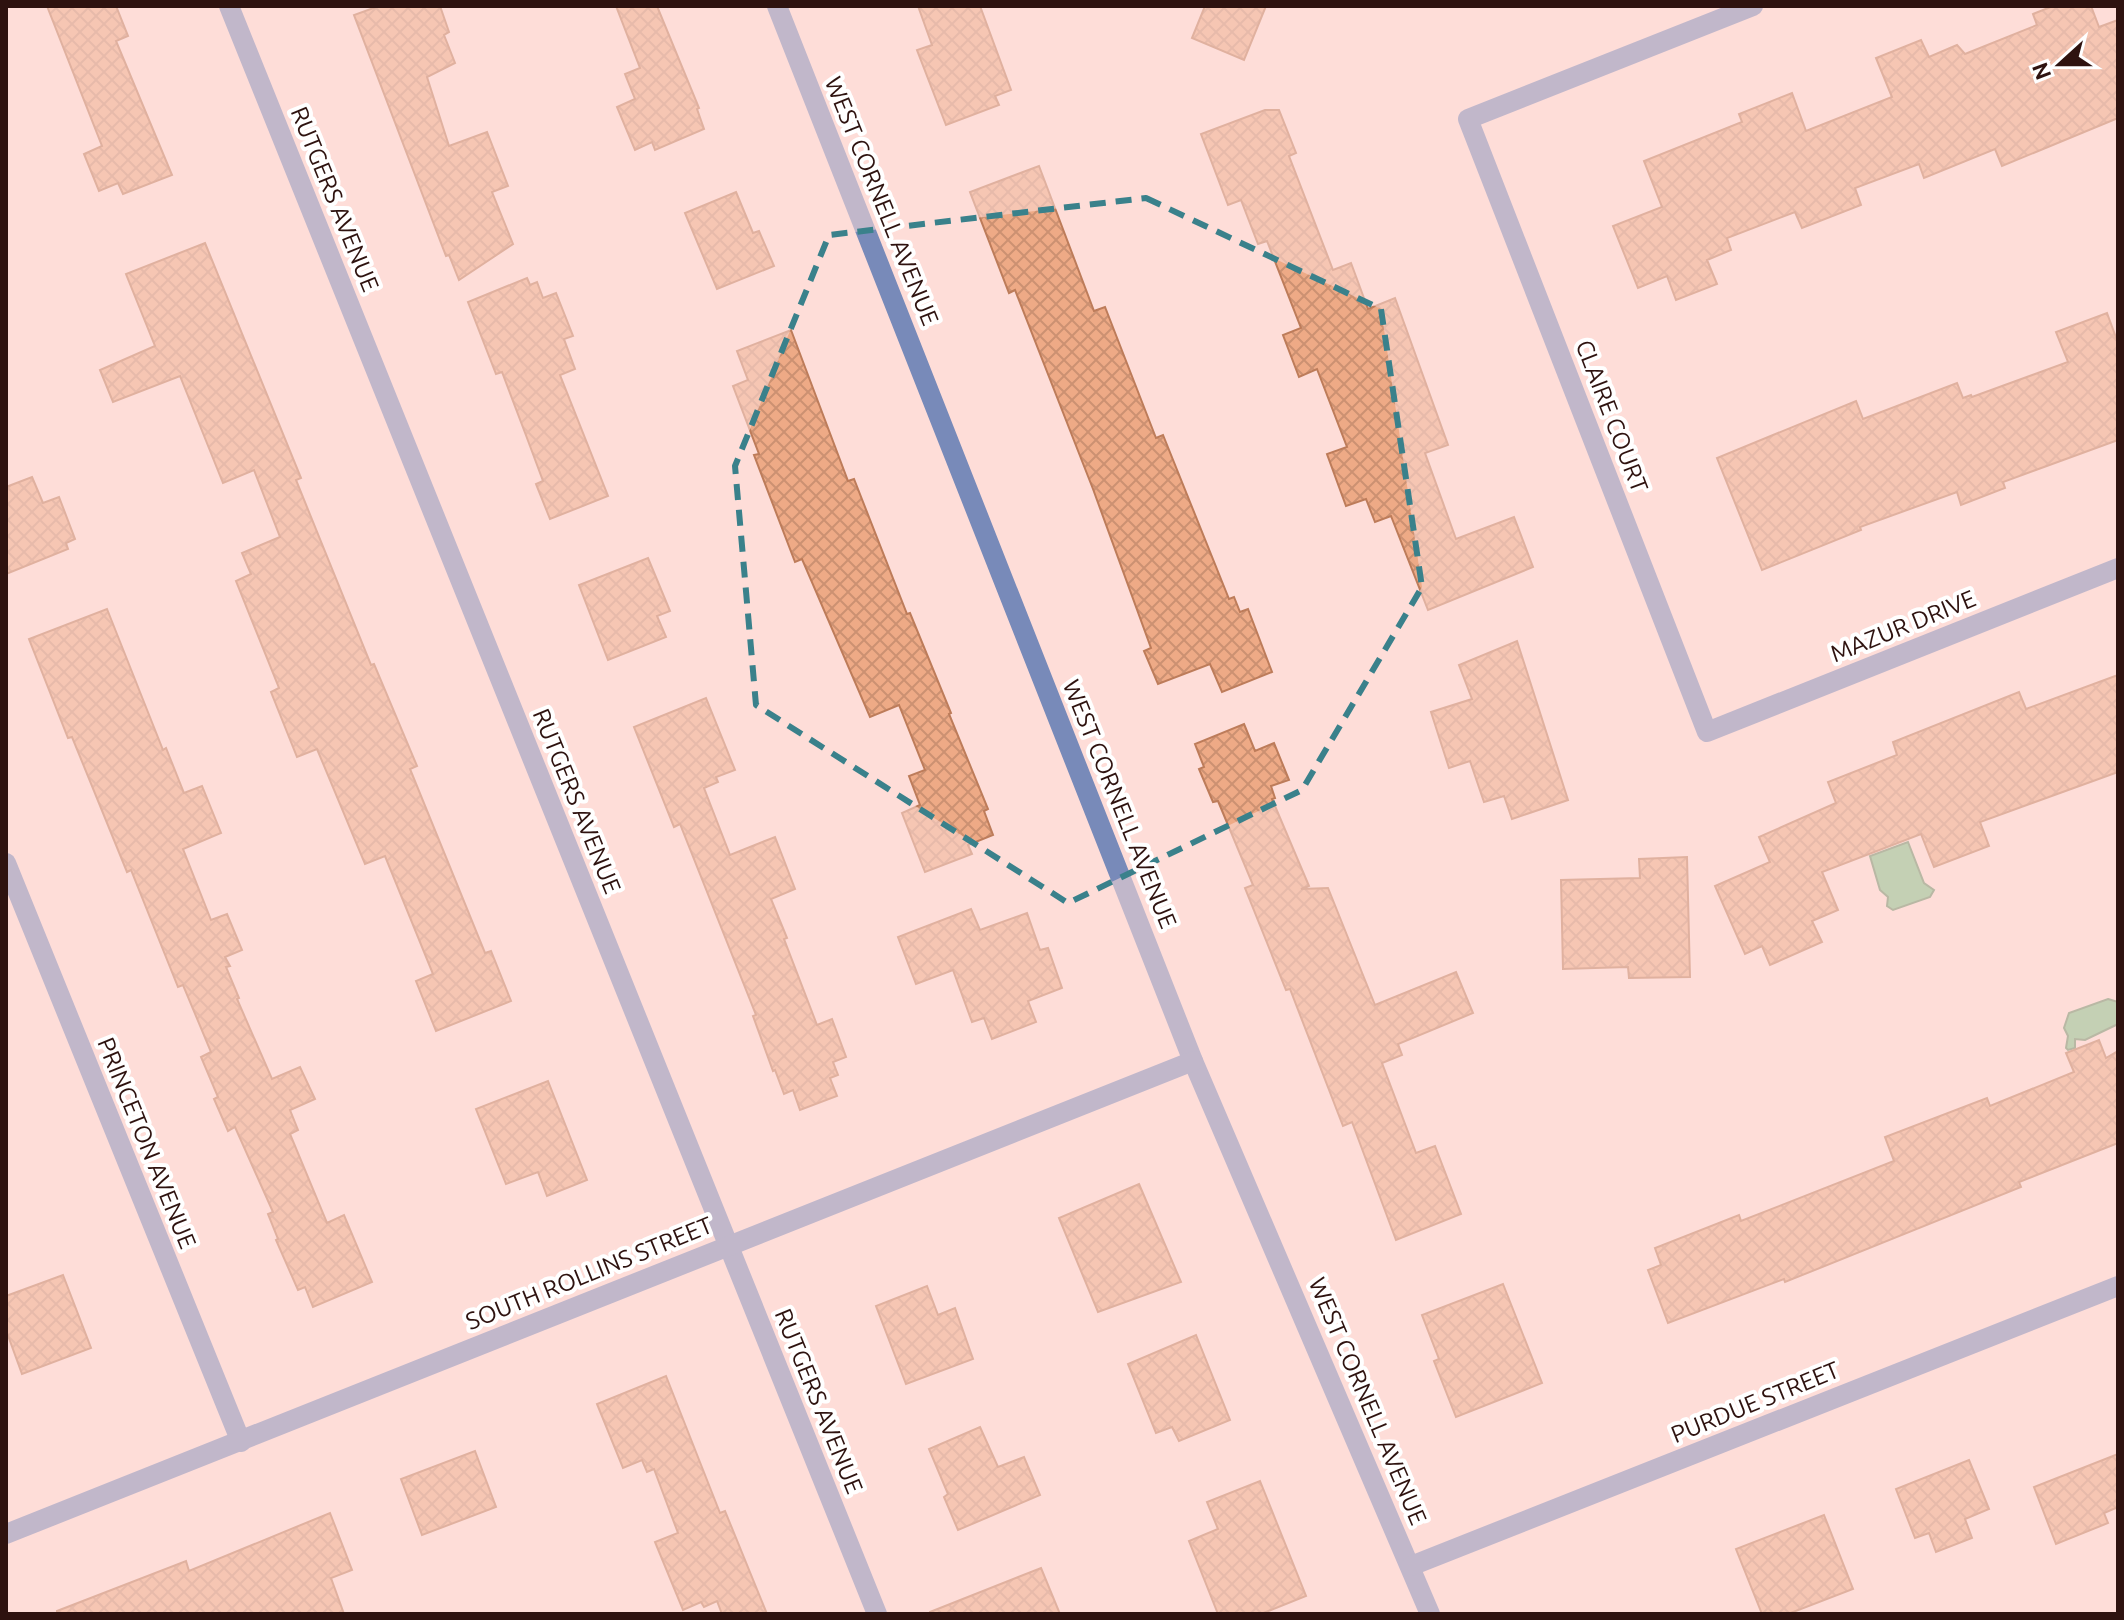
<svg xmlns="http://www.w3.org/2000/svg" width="2124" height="1620" viewBox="0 0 2124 1620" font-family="Ubuntu,sans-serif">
<defs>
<pattern id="building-cross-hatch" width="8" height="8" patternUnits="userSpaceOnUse" patternTransform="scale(2)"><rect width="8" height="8" fill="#eeaa86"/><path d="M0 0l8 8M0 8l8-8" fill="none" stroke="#cc9172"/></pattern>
</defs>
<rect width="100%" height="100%" fill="#feddd8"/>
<!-- water -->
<g fill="#7ec088" stroke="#668c64" stroke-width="2">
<polygon points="1908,842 1924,883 1934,890 1930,897 1893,910 1887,906 1888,897 1880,890 1870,856"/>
<polygon points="2108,999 2118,1002 2118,1024 2085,1040 2075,1039 2075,1048 2068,1050 2066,1048 2068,1036 2064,1028 2069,1013"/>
</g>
<!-- building -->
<g fill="url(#building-cross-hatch)" stroke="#bd7c5a" stroke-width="2">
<polygon points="47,6 116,6 128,36 116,41 172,175 123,194 118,183 99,191 84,154 102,146"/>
<polygon points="379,6 440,6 449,32 444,35 455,63 427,77 449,146 487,132 508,186 492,192 513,244 459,280 449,255 446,256 354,15"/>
<polygon points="616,6 657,6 699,108 697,109 704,129 655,150 652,142 635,150 617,107 635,99 625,74 640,68"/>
<polygon points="918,6 980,6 1011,90 995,96 999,105 946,125 917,50 932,45"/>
<polygon points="1205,6 1266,6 1244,60 1192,38"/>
<polygon points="2053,6 2091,6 2099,27 2118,20 2118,118 2002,166 1995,149 1924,178 1919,164 1855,188 1861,205 1802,228 1795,212 1727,238 1731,250 1707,260 1717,284 1676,300 1667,276 1638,288 1613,226 1662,207 1644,161 1742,122 1739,114 1792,93 1806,131 1892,97 1876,58 1921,40 1929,57 1957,45 1965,54 2037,25 2033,14"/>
<polygon points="1265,110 1279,110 1296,153 1289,156 1333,270 1351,263 1368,309 1395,298 1448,445 1425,453 1456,539 1514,517 1533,567 1428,610 1391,516 1375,522 1366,499 1346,506 1327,454 1347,447 1317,369 1299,377 1283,335 1301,328 1267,241 1258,244 1241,200 1228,205 1201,134"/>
<polygon points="1039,166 1094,311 1105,307 1156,438 1163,435 1229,599 1234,597 1240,612 1248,609 1272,672 1222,692 1210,664 1158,684 1144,651 1151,648 1093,489 1015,290 1009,293 970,192"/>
<polygon points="736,192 753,233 759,231 774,266 717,289 685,213"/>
<polygon points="205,243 301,478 296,480 371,665 374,664 417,766 410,769 485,953 491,951 511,1001 436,1031 416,981 433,974 385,856 365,864 317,749 297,757 271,692 279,688 236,581 251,574 242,553 280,537 254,470 223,483 180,376 113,402 100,370 155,346 126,274"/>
<polygon points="527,278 530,285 537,282 543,298 556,293 573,336 564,339 575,369 560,375 608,496 550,519 536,484 543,481 527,438 502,372 496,374 468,302"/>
<polygon points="2107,313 2118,343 2118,440 2003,482 2005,488 1961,505 1957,492 1860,527 1861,530 1762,570 1717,458 1856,401 1863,419 1957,383 1963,398 1971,395 1972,397 2068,362 2056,332"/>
<polygon points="791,330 848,481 854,479 907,614 910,613 951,713 949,714 988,809 984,811 993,835 968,845 972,854 925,872 902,813 920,805 909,776 925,770 899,705 870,717 802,559 795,562 754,455 759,454 733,386 748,380 737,351"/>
<polygon points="32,477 43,503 59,497 75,539 66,543 68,549 6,574 6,487"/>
<polygon points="648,558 670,611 657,616 666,637 608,660 579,585"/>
<polygon points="107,609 163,750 166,748 184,793 202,786 221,833 183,849 211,920 227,914 242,950 225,957 230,966 226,967 239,998 237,999 272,1079 300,1067 315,1099 290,1110 298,1130 290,1134 327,1223 344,1215 372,1282 313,1307 305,1287 298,1290 276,1240 278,1239 268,1214 273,1212 235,1127 228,1131 214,1099 218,1097 201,1057 211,1052 183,985 178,987 131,870 127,872 72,737 68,738 29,639"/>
<polygon points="1517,641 1568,800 1512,819 1504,796 1484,802 1470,761 1449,768 1431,712 1472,699 1459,665"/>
<polygon points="2118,675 2118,772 1980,822 1989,846 1934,867 1921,834 1822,872 1838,910 1812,921 1822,942 1770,965 1762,946 1745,954 1715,886 1770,862 1759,837 1836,803 1828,782 1897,755 1893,742 2019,692 2026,709"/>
<polygon points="706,698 735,770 716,777 718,782 704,788 730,855 775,837 795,889 771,899 787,938 784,939 817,1025 832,1019 846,1057 833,1062 838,1075 830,1078 837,1096 800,1110 793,1090 784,1094 775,1070 773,1071 753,1016 756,1015 680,824 674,827 634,727"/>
<polygon points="1244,724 1255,751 1274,743 1289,780 1271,786 1275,798 1272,799 1309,886 1301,889 1328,888 1375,1005 1456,972 1473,1013 1398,1044 1402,1055 1382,1063 1416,1153 1435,1146 1461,1214 1396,1240 1352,1122 1343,1126 1290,989 1286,990 1245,888 1253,885 1218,801 1213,802 1199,769 1204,767 1195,744"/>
<polygon points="1687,857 1690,977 1629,978 1628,967 1563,969 1561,880 1640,878 1639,859"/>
<polygon points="971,909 980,930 1027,913 1040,950 1048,948 1062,988 1028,1001 1036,1022 992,1039 984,1018 972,1022 953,970 916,984 898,937"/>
<polygon points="2099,1040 2106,1058 2118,1051 2118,1143 2019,1182 2021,1187 1785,1282 1784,1279 1668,1323 1648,1270 1661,1265 1655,1248 1739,1215 1741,1221 1894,1161 1885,1137 1987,1098 1990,1106 2074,1072 2066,1053"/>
<polygon points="548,1081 587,1180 547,1196 538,1172 506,1184 476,1109"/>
<polygon points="1139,1184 1181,1282 1098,1312 1059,1218"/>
<polygon points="63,1275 91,1348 22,1374 6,1330 6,1296"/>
<polygon points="1503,1284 1542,1383 1456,1417 1434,1361 1439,1359 1422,1315"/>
<polygon points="927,1286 938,1315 955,1308 973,1359 906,1384 876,1306"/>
<polygon points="1196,1335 1230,1420 1179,1441 1172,1427 1156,1433 1128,1364"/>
<polygon points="666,1376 720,1513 725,1511 767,1614 722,1614 717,1601 704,1607 701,1602 683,1610 655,1542 678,1533 654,1469 647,1472 642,1460 623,1468 597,1404"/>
<polygon points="980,1427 998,1467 1024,1457 1040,1495 958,1530 944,1497 948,1494 929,1449"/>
<polygon points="475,1451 496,1507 422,1535 401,1479"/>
<polygon points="2118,1454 2118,1507 2104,1513 2108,1523 2056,1544 2034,1487"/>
<polygon points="1969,1460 1989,1509 1965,1519 1972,1538 1936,1552 1929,1533 1915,1538 1896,1489"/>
<polygon points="1260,1481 1306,1596 1261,1614 1218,1614 1189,1541 1218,1529 1207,1502"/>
<polygon points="330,1513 352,1570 331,1578 344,1614 57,1614 57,1611 186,1561 189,1571"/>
<polygon points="1824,1515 1853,1589 1788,1614 1762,1614 1736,1549"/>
<polygon points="1041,1568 1060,1614 930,1614 930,1612"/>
</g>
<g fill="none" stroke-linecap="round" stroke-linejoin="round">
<!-- minor -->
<g stroke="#788ab9" stroke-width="20">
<polyline points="229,6 877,1614"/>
<polyline points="777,6 1193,1061 1430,1614"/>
<polyline points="1753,6 1468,119 1707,732 2118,568"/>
<polyline points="6,863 241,1442"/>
<polyline points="6,1534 1193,1061"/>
<polyline points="1411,1566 2118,1286"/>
</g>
</g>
<!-- marked area -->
<path d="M0 0H2124V1620H0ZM1146 198 1381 309 1422 587 1302 790 1068 903 756 705 735 466 829 235Z" fill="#feddd8" fill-opacity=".55" fill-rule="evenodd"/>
<path fill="none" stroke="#3a818b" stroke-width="6" stroke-dasharray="16 10" stroke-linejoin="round" d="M1146 198 1381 309 1422 587 1302 790 1068 903 756 705 735 466 829 235Z"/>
<g text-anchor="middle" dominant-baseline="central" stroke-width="8" stroke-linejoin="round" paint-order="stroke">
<!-- street labels -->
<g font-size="24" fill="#2e120f" stroke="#fff">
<text transform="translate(335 199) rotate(68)">RUTGERS AVENUE</text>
<text transform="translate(882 201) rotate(68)">WEST CORNELL AVENUE</text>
<text transform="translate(1612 416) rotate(69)">CLAIRE COURT</text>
<text transform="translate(1903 626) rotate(-22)">MAZUR DRIVE</text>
<text transform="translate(577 801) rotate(68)">RUTGERS AVENUE</text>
<text transform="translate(1120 804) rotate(68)">WEST CORNELL AVENUE</text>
<text transform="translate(147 1143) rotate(68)">PRINCETON AVENUE</text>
<text transform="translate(589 1273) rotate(-22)">SOUTH ROLLINS STREET</text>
<text transform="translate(819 1401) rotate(68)">RUTGERS AVENUE</text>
<text transform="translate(1368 1401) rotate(67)">WEST CORNELL AVENUE</text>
<text transform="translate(1755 1402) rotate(-22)">PURDUE STREET</text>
</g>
</g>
<!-- border -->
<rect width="2124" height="1620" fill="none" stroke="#2e120f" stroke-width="16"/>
<!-- north arrow -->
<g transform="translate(2060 64) rotate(249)" stroke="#ffffff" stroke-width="6" paint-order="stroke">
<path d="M0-6L14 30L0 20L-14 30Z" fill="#2e120f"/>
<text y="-12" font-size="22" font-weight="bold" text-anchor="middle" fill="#2e120f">N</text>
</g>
</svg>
